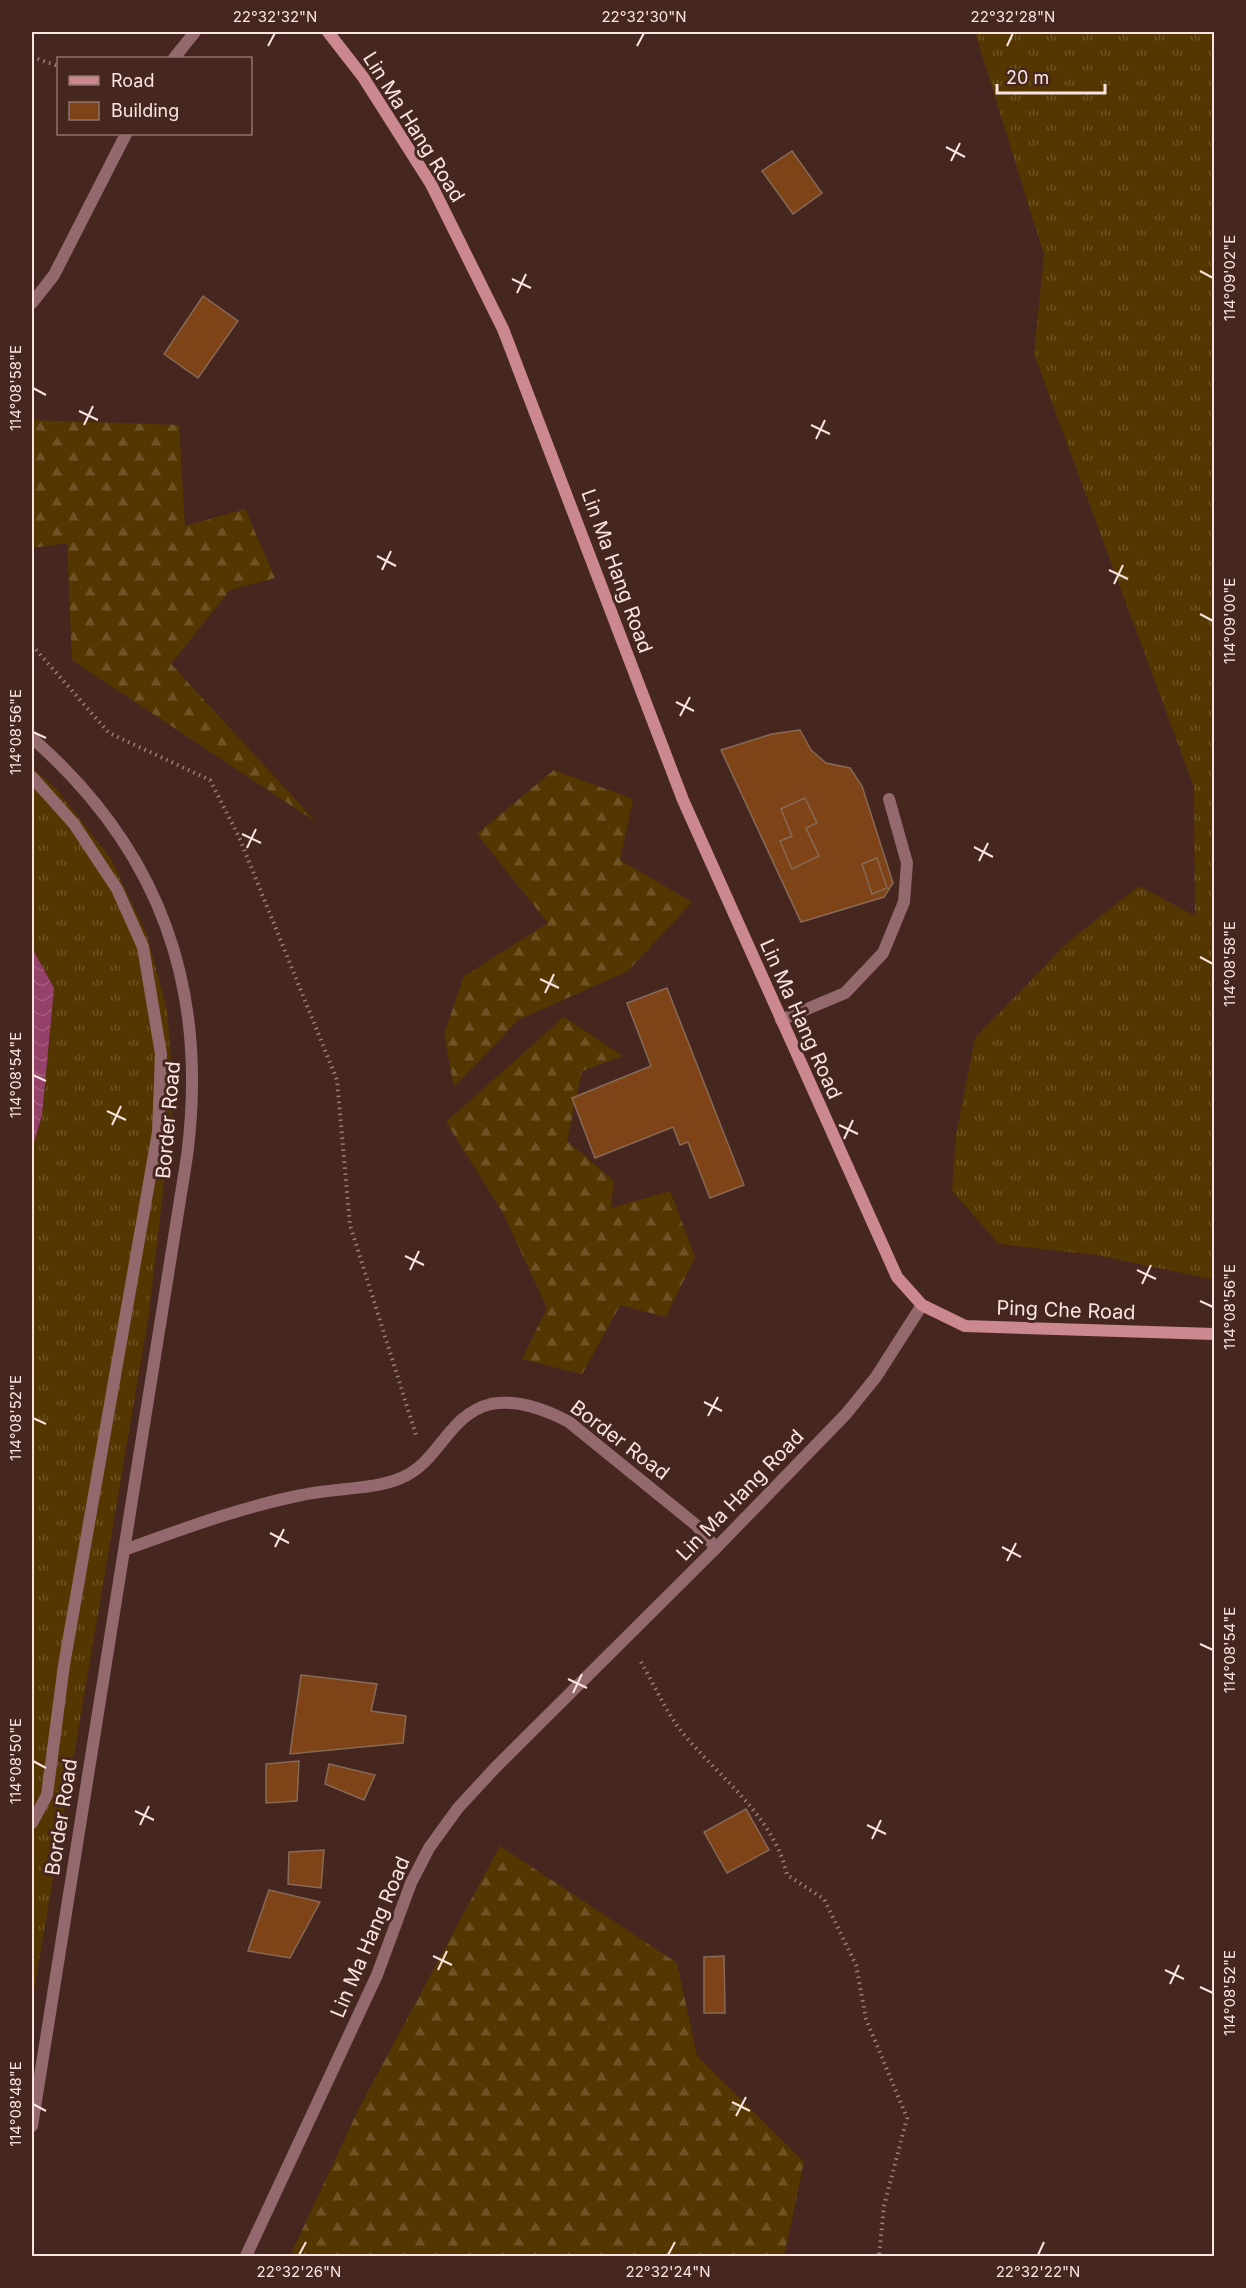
<svg xmlns="http://www.w3.org/2000/svg" width="1246" height="2288" viewBox="0 0 1246 2288" font-family="Inter,sans-serif">
<defs>
<pattern id="grass-tufts" width="24" height="20" patternUnits="userSpaceOnUse" patternTransform="scale(1.5)"><rect width="24" height="20" fill="#543601"/><path d="M3 7l-1-3M5 7V3M7 7l1-3M15 17l-1-3M17 17v-4M19 17l1-3" fill="none" stroke="#6d5326"/></pattern>
<pattern id="forest-firs" width="22" height="20" patternUnits="userSpaceOnUse" patternTransform="scale(1.5)"><rect width="22" height="20" fill="#543601"/><path d="M5 1l3.5 6h-7zM16 11l3.5 6h-7z" fill="#6d5326"/></pattern>
<pattern id="water-waves" width="16" height="10" patternUnits="userSpaceOnUse" patternTransform="scale(1.5)"><rect width="16" height="10" fill="#95416a"/><path d="M0 5q4-4 8 0t8 0" fill="none" stroke="#a55c7f"/></pattern>
</defs>
<rect width="100%" height="100%" fill="#462720"/>
<!-- grass -->
<g fill="url(#grass-tufts)">
<polygon points="975,32 1214,32 1214,1278 1210,1279 1097,1255 999,1244 952,1191 956,1135 975,1038 1068,942 1139,886 1195,916 1194,787 1034,354 1044,255"/>
<polygon points="32,767 57,790 111,859 147,935 167,1010 174,1096 149,1313 32,2002 32,1149 42,1115 54,988 32,948"/>
</g>
<!-- forest -->
<g fill="url(#forest-firs)">
<polygon points="32,420 179,425 185,526 245,509 275,578 230,590 171,664 316,822 72,660 67,543 32,548"/>
<polygon points="554,770 633,799 620,860 692,902 628,971 518,1020 454,1087 444,1034 464,976 548,923 477,834"/>
<polygon points="564,1017 623,1056 582,1071 567,1141 614,1181 611,1208 670,1191 695,1257 666,1317 620,1305 582,1374 522,1359 547,1308 503,1213 446,1122"/>
<polygon points="500,1846 677,1963 697,2056 804,2162 784,2256 290,2256 359,2108"/>
</g>
<!-- water -->
<polygon fill="url(#water-waves)" points="32,948 54,988 42,1115 32,1149"/>
<!-- building -->
<g fill="#7e4417" stroke="#886956" stroke-width="1.5">
<polygon points="792,151 822,193 793,214 762,171"/>
<polygon points="203,296 238,321 198,378 164,354"/>
<polygon points="800,730 811,750 826,763 850,768 862,786 893,883 884,897 801,922 721,750 772,734"/>
<polygon points="805,798 817,823 806,828 819,856 792,869 780,841 792,836 781,809"/>
<polygon points="877,858 887,888 872,894 862,864"/>
<polygon points="667,988 744,1185 710,1198 688,1142 680,1145 673,1127 595,1158 572,1098 651,1066 627,1003"/>
<polygon points="301,1675 377,1684 371,1711 406,1716 403,1743 290,1754"/>
<polygon points="299,1761 297,1801 266,1803 266,1764"/>
<polygon points="329,1764 375,1775 364,1800 325,1784"/>
<polygon points="746,1809 769,1850 727,1873 704,1832"/>
<polygon points="324,1850 321,1888 288,1884 289,1852"/>
<polygon points="269,1890 320,1902 290,1958 248,1951"/>
<polygon points="724,1956 725,2013 704,2013 704,1957"/>
</g>
<g fill="none" stroke-linecap="round" stroke-linejoin="round">
<!-- path -->
<g stroke="#997f79" stroke-width="4" stroke-dasharray="1.5 4.5" stroke-linecap="butt">
<polyline points="32,57 58,66"/>
<polyline points="32,645 109,733 210,780 239,837 337,1080 350,1225 416,1435"/>
<path d="M641 1662C653 1683 664 1707 678 1727 714 1774 774 1814 787 1875L824 1899 856 1965 866 2019 907 2118 884 2206 879 2256"/>
</g>
<!-- lane -->
<g stroke="#94696d" stroke-width="12">
<polyline points="174,58 195,32"/>
<polyline points="32,303 54,275 126,134"/>
<path d="M32 738C160 850 209 988 187 1156L32 2126"/>
<polyline points="32,777 74,824 117,889 143,947 161,1054 158,1132 64,1665 47,1795 32,1823"/>
<polyline points="781,1020 845,993 883,953 904,902 907,863 889,799"/>
<path d="M124 1550C183 1529 241 1507 302 1495 333 1488 374 1490 401 1478 439 1463 448 1414 491 1404 517 1399 547 1410 569 1422L696 1525 716 1548"/>
</g>
<!-- street -->
<polyline stroke="#94696d" stroke-width="12" points="246,2256 377,1975 411,1883 429,1848 458,1808 495,1768 716,1548 846,1414 876,1377 922,1305"/>
<!-- secondary -->
<polyline stroke="#cc888f" stroke-width="12" points="328,32 363,77 431,184 503,329 683,800 897,1277 922,1305 965,1326 1214,1334"/>
</g>
<!-- ticks -->
<path fill="none" stroke="#f9e4df" stroke-width="2" d="M268 46 275 33M637 46 644 33M1007 46 1013 33M946 147 965 157M951 161 960 143M1200 271 1213 278M512 279 531 288M517 293 526 274M33 388 46 395M79 411 98 420M84 425 93 406M811 425 830 434M816 439 825 420M377 556 396 566M382 570 391 551M1109 570 1128 579M1114 584 1123 565M1200 614 1213 621M676 702 694 711M680 716 690 697M33 732 46 738M242 834 261 843M974 847 993 857M247 848 256 829M979 861 988 843M1200 957 1213 964M540 979 559 988M545 993 554 974M33 1075 46 1081M107 1111 126 1120M112 1125 121 1106M839 1125 858 1134M844 1139 853 1120M405 1256 424 1265M410 1270 419 1251M1137 1270 1156 1279M1142 1284 1151 1265M1200 1301 1213 1307M704 1402 722 1411M708 1416 718 1397M33 1418 46 1424M270 1533 289 1543M275 1547 284 1529M1002 1547 1021 1557M1007 1561 1016 1543M1200 1644 1213 1650M568 1679 587 1688M573 1693 582 1674M33 1761 46 1768M135 1811 154 1820M140 1825 149 1806M867 1825 886 1834M872 1839 881 1820M433 1956 452 1965M438 1970 447 1951M1165 1970 1184 1979M1170 1984 1179 1965M1200 1987 1213 1993M732 2102 750 2111M33 2104 46 2111M736 2116 746 2097M299 2255 306 2242M668 2255 675 2242M1038 2255 1044 2242"/>
<g text-anchor="middle" dominant-baseline="central" stroke-width="6" stroke-linejoin="round" paint-order="stroke">
<!-- street labels -->
<g font-size="20" fill="#f9e4df" stroke="#462720">
<text transform="translate(414 127) rotate(58)">Lin Ma Hang Road</text>
<text transform="translate(617 571) rotate(70)">Lin Ma Hang Road</text>
<text transform="translate(801 1019) rotate(66)">Lin Ma Hang Road</text>
<text transform="translate(168 1120) rotate(-85)">Border Road</text>
<text transform="translate(1066 1310) rotate(2)">Ping Che Road</text>
<text transform="translate(620 1440) rotate(37)">Border Road</text>
<text transform="translate(740 1495) rotate(-46)">Lin Ma Hang Road</text>
<text transform="translate(61 1817) rotate(-81)">Border Road</text>
<text transform="translate(370 1937) rotate(-67)">Lin Ma Hang Road</text>
</g>
</g>
<!-- border -->
<rect width="1246" height="2288" fill="none" stroke="#462720" stroke-width="66"/>
<!-- legend -->
<rect x="57" y="57" width="195" height="78" fill="#462720" stroke="#8e736c" stroke-width="1.5"/>
<rect x="69" y="76" width="30" height="9" fill="#cc888f" stroke="#8e736c" stroke-width="1.5"/>
<text x="111" y="87" font-size="18" fill="#f9e4df">Road</text>
<rect x="69" y="102" width="30" height="18" fill="#7e4417" stroke="#8e736c" stroke-width="1.5"/>
<text x="111" y="117" font-size="18" fill="#f9e4df">Building</text>
<!-- scale -->
<path d="M997 84v9h108v-9" fill="none" stroke="#f9e4df" stroke-width="3"/>
<text x="1006" y="84" font-size="18" fill="#f9e4df" stroke="#462720" stroke-width="4.5" paint-order="stroke">20 m</text>
<rect x="33" y="33" width="1180" height="2222" fill="none" stroke="#f9e4df" stroke-width="2"/>
<g font-size="15" text-anchor="middle" fill="#f9e4df">
<text x="275" y="22">22°32'32"N</text>
<text x="644" y="22">22°32'30"N</text>
<text x="1013" y="22">22°32'28"N</text>
<text transform="translate(1230 278) rotate(-90)" y="5">114°09'02"E</text>
<text transform="translate(16 388) rotate(-90)" y="5">114°08'58"E</text>
<text transform="translate(1230 621) rotate(-90)" y="5">114°09'00"E</text>
<text transform="translate(16 732) rotate(-90)" y="5">114°08'56"E</text>
<text transform="translate(1230 964) rotate(-90)" y="5">114°08'58"E</text>
<text transform="translate(16 1075) rotate(-90)" y="5">114°08'54"E</text>
<text transform="translate(1230 1307) rotate(-90)" y="5">114°08'56"E</text>
<text transform="translate(16 1418) rotate(-90)" y="5">114°08'52"E</text>
<text transform="translate(1230 1650) rotate(-90)" y="5">114°08'54"E</text>
<text transform="translate(16 1761) rotate(-90)" y="5">114°08'50"E</text>
<text transform="translate(1230 1993) rotate(-90)" y="5">114°08'52"E</text>
<text transform="translate(16 2104) rotate(-90)" y="5">114°08'48"E</text>
<text x="299" y="2277">22°32'26"N</text>
<text x="668" y="2277">22°32'24"N</text>
<text x="1038" y="2277">22°32'22"N</text>
</g>
</svg>
